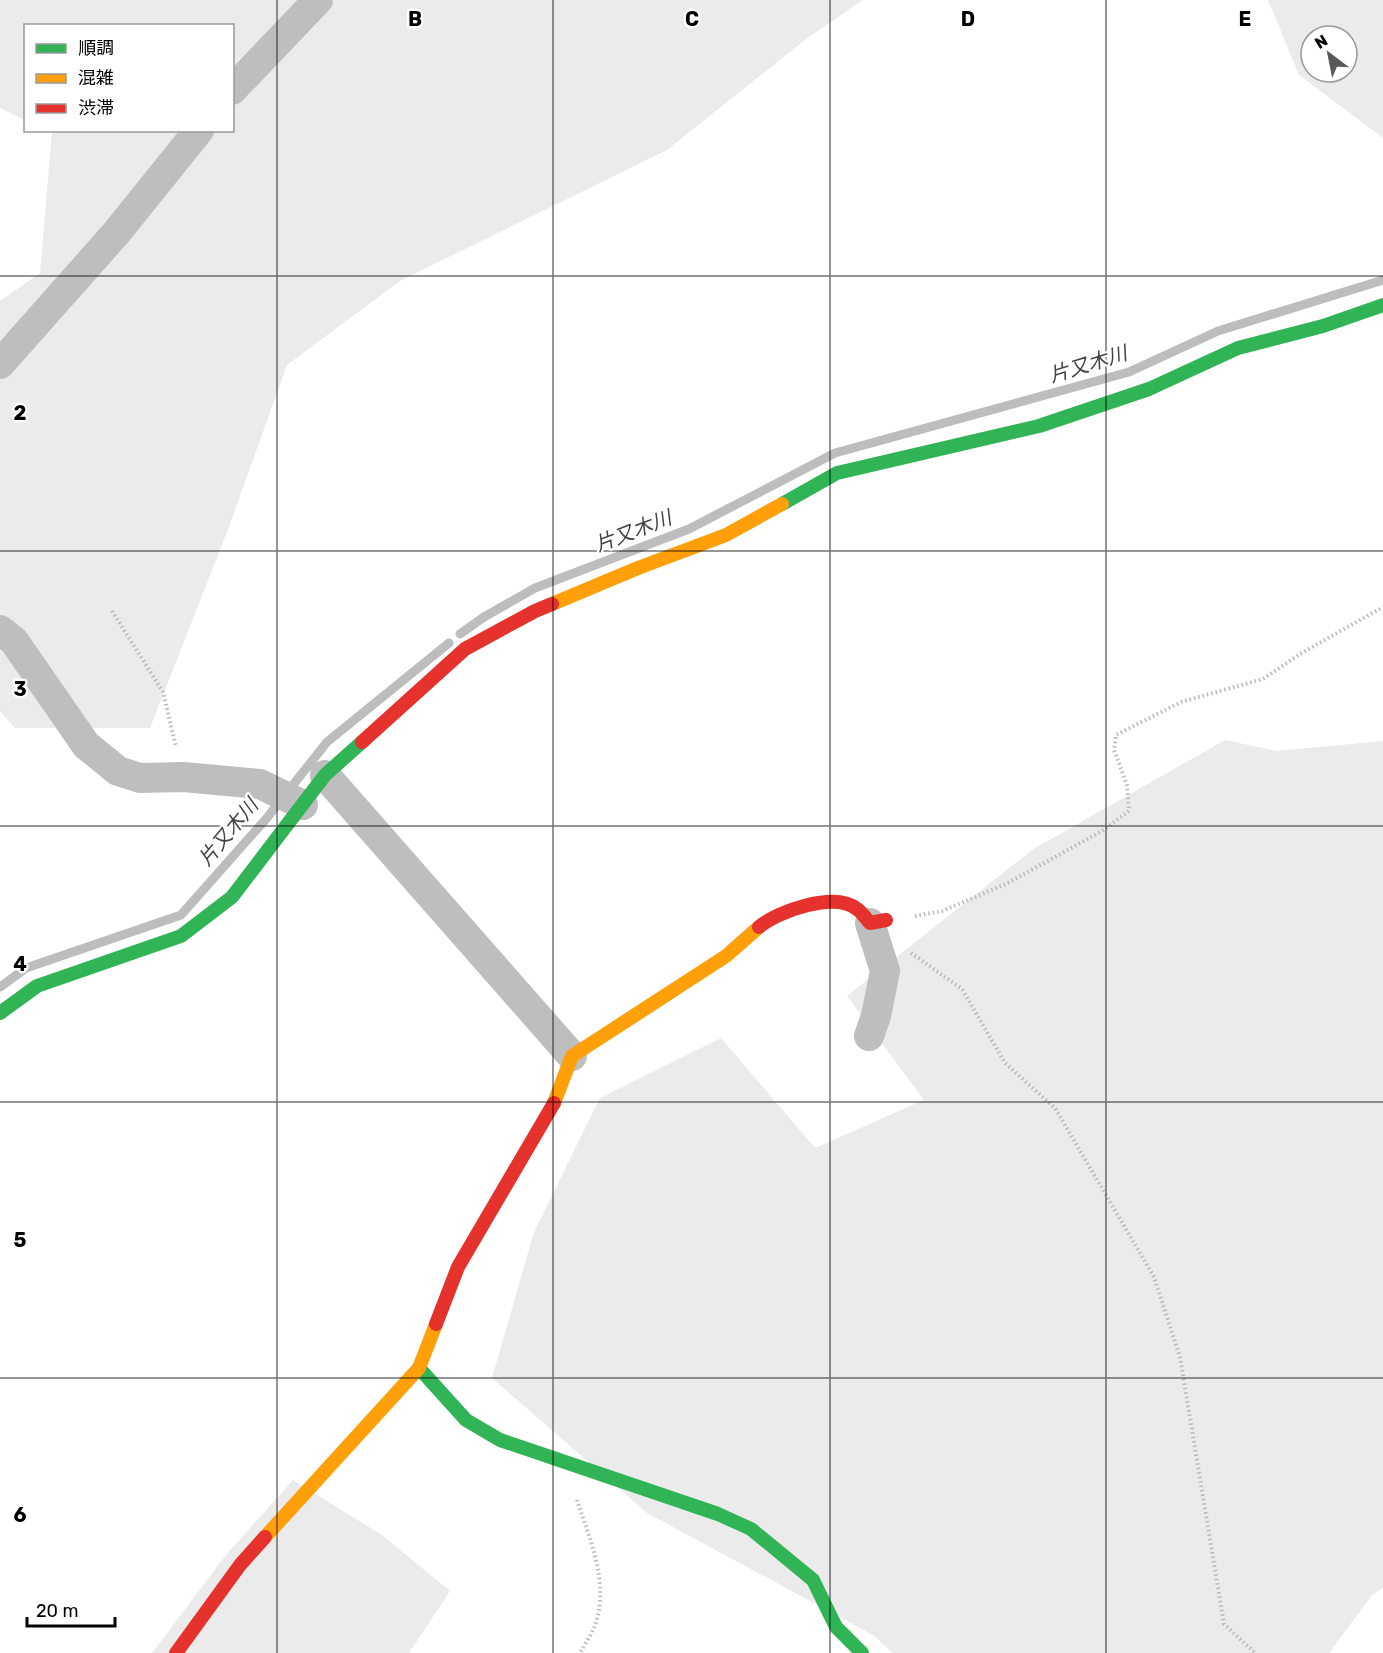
<svg xmlns="http://www.w3.org/2000/svg" width="1383" height="1653" viewBox="0 0 1383 1653" font-family="Rubik,'Noto Sans JP',sans-serif">
<rect width="100%" height="100%" fill="#fff"/>
<!-- green -->
<g fill="#ebebeb" fill-rule="evenodd">
<polygon points="0,0 863,0 806,39 667,150 400,281 287,365 227,532 150,728 15,728 0,711 0,301 40,273 52,132 50,131 232,130 232,26 26,26 25,120 0,108"/>
<path d="M1268 0H1383V138L1299 75ZM1311 36H1347V72H1311Z"/>
<polygon points="1225,740 1277,751 1383,741 1383,1588 1372,1595 1329,1653 893,1653 873,1635 647,1513 492,1378 534,1232 600,1098 721,1038 815,1148 924,1100 847,996 1032,850"/>
<polygon points="293,1480 382,1535 450,1591 409,1653 152,1653 226,1555"/>
</g>
<g fill="none" stroke-linecap="round" stroke-linejoin="round">
<!-- stream -->
<g stroke="#bdbdbd" stroke-width="9">
<polyline points="460,634 484,617 535,588 689,529 835,453 1129,372 1218,331 1383,280"/>
<polyline points="0,987 26,968 181,915 266,819 327,742 449,643"/>
</g>
<!-- path -->
<g stroke="#b9b9b9" stroke-width="4" stroke-dasharray="1.5 3" stroke-linecap="butt">
<polyline points="112,611 163,692 176,747"/>
<polyline points="915,916 942,911 1006,884 1102,831 1129,811 1127,785 1114,750 1116,735 1181,702 1263,679 1300,654 1383,607"/>
<polyline points="911,953 962,989 1005,1063 1055,1108 1154,1277 1180,1357 1224,1624 1255,1653"/>
<path d="M577 1500C589 1537 608 1580 597 1619 594 1631 586 1642 580 1653"/>
</g>
<!-- street -->
<g stroke="#bebebe" stroke-width="30">
<polyline points="232,90 318,0"/>
<polyline points="0,364 117,232 199,130"/>
<polyline points="0,630 14,641 86,745 118,771 140,778 183,777 260,784 303,805"/>
<polyline points="325,775 572,1056"/>
<polyline points="869,1036 876,1016 885,971 870,923"/>
</g>
<!-- fast -->
<g stroke="#30b455" stroke-width="14">
<polyline points="782,504 837,473 1039,426 1149,389 1238,348 1323,326 1383,305"/>
<polyline points="0,1013 37,986 181,936 232,897 325,775 362,742"/>
<polyline points="419,1368 466,1420 500,1440 718,1514 751,1529 813,1580 836,1627 862,1653"/>
</g>
<!-- slow -->
<g stroke="#ff9f0a" stroke-width="14">
<polyline points="552,604 638,568 726,535 782,504"/>
<polyline points="554,1103 572,1056 726,956 759,927"/>
<polyline points="265,1537 419,1368 436,1324"/>
</g>
<!-- jam -->
<g stroke="#e5322d" stroke-width="14">
<polyline points="362,742 465,649 535,611 552,604"/>
<path d="M759 927C778 911 835 891 857 909 862 912 866 919 870 923L886 920"/>
<polyline points="436,1324 458,1267 554,1103"/>
<polyline points="176,1653 240,1565 265,1537"/>
</g>
</g>
<!-- grid -->
<path fill="none" stroke="#000" stroke-width="1.5" stroke-opacity="0.55" d="M277 0V1653M553 0V1653M830 0V1653M1106 0V1653M0 276H1383M0 551H1383M0 826H1383M0 1102H1383M0 1378H1383"/>
<g text-anchor="middle" dominant-baseline="central" stroke-width="4.5" stroke-linejoin="round" paint-order="stroke">
<!-- water labels -->
<g font-size="20" font-style="italic" fill="#424242" stroke="#fff">
<text transform="translate(1088 364) rotate(-17)">片又木川</text>
<text transform="translate(633 531) rotate(-21)">片又木川</text>
<text transform="translate(228 832) rotate(-50)">片又木川</text>
</g>
</g>
<g font-size="20" text-anchor="middle" font-weight="bold" fill="#000" stroke="#fff" stroke-width="4.5" stroke-linejoin="round" paint-order="stroke">
<text x="415" y="26">B</text>
<text x="692" y="26">C</text>
<text x="968" y="26">D</text>
<text x="1245" y="26">E</text>
<text x="20" y="420">2</text>
<text x="20" y="696">3</text>
<text x="20" y="971">4</text>
<text x="20" y="1247">5</text>
<text x="20" y="1522">6</text>
</g>
<!-- legend -->
<rect x="24" y="24" width="210" height="108" fill="#ffffff" stroke="#999999" stroke-width="1.5"/>
<rect x="36" y="44" width="30" height="9" fill="#30b455" stroke="#999999" stroke-width="1.5"/>
<text x="78" y="54" font-size="18" fill="#000000">順調</text>
<rect x="36" y="74" width="30" height="9" fill="#ff9f0a" stroke="#999999" stroke-width="1.5"/>
<text x="78" y="84" font-size="18" fill="#000000">混雑</text>
<rect x="36" y="104" width="30" height="9" fill="#e5322d" stroke="#999999" stroke-width="1.5"/>
<text x="78" y="114" font-size="18" fill="#000000">渋滞</text>
<!-- north arrow -->
<g transform="translate(1329 54) rotate(328)"><circle r="28" fill="#ffffff" stroke="#999999" stroke-width="1.5"/>
<path d="M0-4.5L10 22L0 15L-10 22Z" fill="#595959"/>
<text y="-9" font-size="16" font-weight="bold" text-anchor="middle" fill="#000000">N</text>
</g>
<!-- scale -->
<path d="M27 1617v9h88v-9" fill="none" stroke="#000000" stroke-width="3"/>
<text x="36" y="1617" font-size="18" fill="#000000" stroke="#ffffff" stroke-width="4.5" paint-order="stroke">20 m</text>
</svg>
